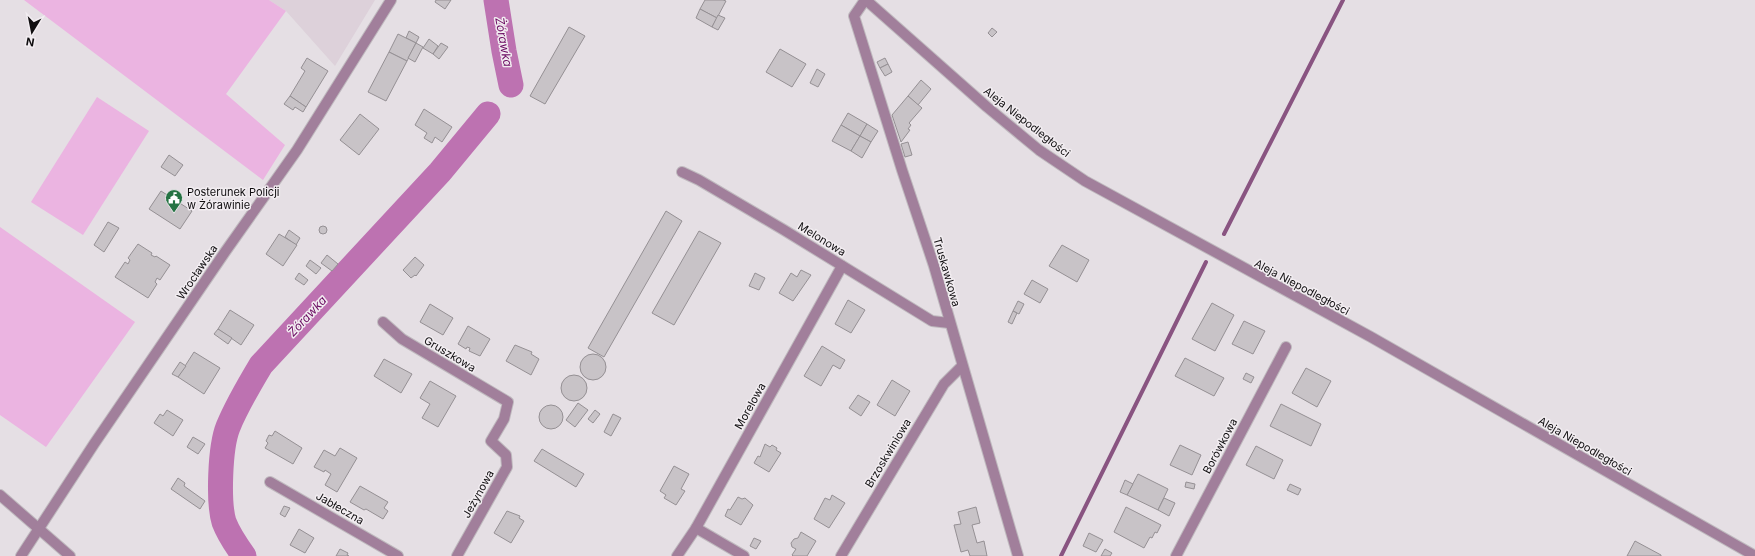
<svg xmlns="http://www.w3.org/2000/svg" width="1755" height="556" viewBox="0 0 1755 556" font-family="Inter,sans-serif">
<rect width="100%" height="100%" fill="#e5dfe4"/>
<!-- built -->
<polygon fill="#ddd1da" points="269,0 375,0 335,66 286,11"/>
<!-- green -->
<g fill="#ebb4e1">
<polygon points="24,0 269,0 286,11 226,94 285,145 263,180"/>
<polygon points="97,97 149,131 83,235 31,202"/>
<polygon points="0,227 135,322 46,447 0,415"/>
</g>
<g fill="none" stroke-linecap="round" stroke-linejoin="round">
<!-- stream -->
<g stroke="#895481" stroke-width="4">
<polyline points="1224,234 1343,0"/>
<polyline points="1061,556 1206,262"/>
</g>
<!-- river -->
<g stroke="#bd72b1" stroke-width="25">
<polyline points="496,0 504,51 511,85"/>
<path d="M244 556C236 545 229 535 224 522 218 502 220 447 228 427 237 405 249 385 261 365L440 172 488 114"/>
</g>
</g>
<!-- building -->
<g fill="#c8c3c7" stroke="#959094">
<polygon points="436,0 451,0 445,9 435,2"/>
<polygon points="705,0 723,0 726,1 717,18 700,9"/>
<polygon points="700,9 717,18 712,27 696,18"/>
<polygon points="718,15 725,18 718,30 712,27"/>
<polygon points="569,27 585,36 545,104 530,96"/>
<polygon points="992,28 997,32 992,37 988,33"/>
<polygon points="409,31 419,37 416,43 406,38"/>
<polygon points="398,34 416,43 407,61 389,52"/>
<polygon points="429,39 438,46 433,54 423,48"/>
<polygon points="416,43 423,47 415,62 408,58"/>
<polygon points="441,43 448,47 439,59 433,54"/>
<polygon points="780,49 806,64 792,87 766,72"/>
<polygon points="389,52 407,61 386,101 368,92"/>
<polygon points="307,58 328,71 306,107 290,96 305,71 301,68"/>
<polygon points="885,58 888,64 880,68 877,62"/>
<polygon points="888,64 892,72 885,76 880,68"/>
<polygon points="817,69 825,74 818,87 810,83"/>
<polygon points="921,80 931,89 918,105 908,96"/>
<polygon points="290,96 306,107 303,112 295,107 293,110 284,104"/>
<polygon points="908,96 922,108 909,123 911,125 908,129 910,130 901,142 892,115"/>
<polygon points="424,109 452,127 442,142 435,137 432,143 424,138 427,133 415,125"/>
<polygon points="848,113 867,124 860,136 841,125"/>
<polygon points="360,114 379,129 359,155 340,140"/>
<polygon points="867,124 878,131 871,142 860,136"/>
<polygon points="841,125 860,136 851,151 832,141"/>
<polygon points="860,136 871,142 862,158 851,151"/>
<polygon points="908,142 912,155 905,157 901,144"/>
<polygon points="169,155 183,165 175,176 161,167"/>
<polygon points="161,191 192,211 180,229 149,209"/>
<polygon points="666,211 682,221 604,357 588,348"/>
<polygon points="108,222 119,228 104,252 94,245"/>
<circle cx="323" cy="230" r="4"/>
<polygon points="289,230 300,238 296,245 285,237"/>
<polygon points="699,231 721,243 674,325 652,313"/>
<polygon points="279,234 297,245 283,266 266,254"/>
<polygon points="138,244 152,253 151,255 155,257 156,256 170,265 160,280 157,278 155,282 157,284 148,298 115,277 125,262 128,264 130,260 128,258"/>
<polygon points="1062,245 1089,260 1077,282 1049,266"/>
<polygon points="327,255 338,264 332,271 321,263"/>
<polygon points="415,257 424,265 416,276 415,275 411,278 403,270"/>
<polygon points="310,260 321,268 316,274 306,266"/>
<polygon points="801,270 811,275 793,301 779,293 791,273 797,277"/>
<polygon points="299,273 308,280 304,285 295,279"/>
<polygon points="755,273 765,278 759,290 749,286"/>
<polygon points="1032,280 1048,289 1040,303 1024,294"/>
<polygon points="848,300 865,310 851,333 835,324"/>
<polygon points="1018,301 1024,304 1019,314 1013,311"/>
<polygon points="1212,303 1234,315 1215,351 1192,339"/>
<polygon points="430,304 453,318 443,335 420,322"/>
<polygon points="230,310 254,325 241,345 218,329"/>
<polygon points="1013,311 1017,313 1012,324 1008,322"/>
<polygon points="1244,321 1265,331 1253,354 1232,344"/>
<polygon points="468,326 490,339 480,356 469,351 470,348 467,347 466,349 458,344"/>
<polygon points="218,329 232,338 228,344 214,334"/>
<polygon points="515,345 532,352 531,354 539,359 531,375 506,361"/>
<polygon points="822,346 845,360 840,369 833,365 821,386 804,376"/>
<polygon points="194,352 220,368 204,394 178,377"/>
<circle cx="593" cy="367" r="13"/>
<polygon points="1185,358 1224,378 1214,396 1175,376"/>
<polygon points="384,359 412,374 401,393 374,376"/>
<polygon points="180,362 186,366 178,377 172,374"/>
<polygon points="1306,368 1331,381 1317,407 1292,393"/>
<polygon points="1246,373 1254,377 1251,383 1243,379"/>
<circle cx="574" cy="388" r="13"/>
<polygon points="892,380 910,391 895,416 877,405"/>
<polygon points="430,381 456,396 438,427 422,418 430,404 420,398"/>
<polygon points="858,395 870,402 861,416 849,408"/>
<polygon points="578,403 588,410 575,427 566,420"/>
<polygon points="1281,404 1321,424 1311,446 1270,426"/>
<circle cx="551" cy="417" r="12"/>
<polygon points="167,410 183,420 173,436 154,423 160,414 163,416"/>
<polygon points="595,410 600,414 593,423 588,419"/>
<polygon points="613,414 621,418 611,436 604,432"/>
<polygon points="275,431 302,448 293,464 265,448 268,443 266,441 269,435 272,436"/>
<polygon points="193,437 205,444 198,454 187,447"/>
<polygon points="765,444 770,447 772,445 777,448 776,450 781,453 769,472 754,463 758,456 760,457"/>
<polygon points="1180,445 1201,455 1192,475 1170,465"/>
<polygon points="1256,446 1283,460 1274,479 1246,465"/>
<polygon points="340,448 357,458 337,492 325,485 331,474 325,470 324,472 314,467 324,450 335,456"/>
<polygon points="542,449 584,474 576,487 534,461"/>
<polygon points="674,466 689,474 681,489 685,491 676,505 664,498 666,495 660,491"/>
<polygon points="1138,474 1168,489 1158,510 1127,495"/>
<polygon points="178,478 185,483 184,486 205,501 200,509 171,489"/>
<polygon points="1125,480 1133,484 1127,495 1120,492"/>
<polygon points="1186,482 1195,484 1194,489 1185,487"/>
<polygon points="1290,484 1301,489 1298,495 1287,490"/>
<polygon points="360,486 388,502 384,508 388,511 383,519 366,509 364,510 350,502"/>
<polygon points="832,495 845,503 829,528 814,519 825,498 830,500"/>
<polygon points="738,497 742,499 745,498 753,505 741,525 725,516 728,509 730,510"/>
<polygon points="1164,498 1175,503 1169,516 1158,510"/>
<polygon points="284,506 290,508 285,517 280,514"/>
<polygon points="976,507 980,523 972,525 977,543 984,541 987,556 970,556 968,550 961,552 954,525 961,524 958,512"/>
<polygon points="1126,507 1161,525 1157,533 1155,532 1152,538 1150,537 1144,548 1114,532"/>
<polygon points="507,511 520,516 519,518 524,521 511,543 494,533"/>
<polygon points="299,529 314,538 305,553 290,545"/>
<polygon points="801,532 816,541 807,556 793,556 792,555 796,549 792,547 791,543 794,539 798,538"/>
<polygon points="1089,533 1103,540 1096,552 1083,546"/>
<polygon points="754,538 761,541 756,549 750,546"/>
<polygon points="1635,541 1661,555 1661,556 1627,556"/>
<polygon points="340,549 348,553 347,555 349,556 336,556"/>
<polygon points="1105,549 1112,553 1110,556 1101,556"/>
</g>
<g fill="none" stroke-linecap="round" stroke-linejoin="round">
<!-- minor casing -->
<g stroke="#bfb9be" stroke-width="12">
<g id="minor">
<polyline points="865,0 854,16 902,170 934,266 1018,556"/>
<polyline points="682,172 699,180 784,230 932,321 949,323"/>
<polyline points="383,322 402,339 508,402 504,419 491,441 506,455 507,467 457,556"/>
<polyline points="270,482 398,556"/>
<polyline points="0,495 70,556"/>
<polyline points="696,528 744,556"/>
<polyline points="677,556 696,528 842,266"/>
<polyline points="841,556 944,384 962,366"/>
<polyline points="1176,556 1286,347"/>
</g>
</g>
<!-- tertiary casing -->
<g stroke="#bfb9be" stroke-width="12">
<g id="tertiary">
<polyline points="866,0 987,107 1039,150 1085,181 1371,337 1755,556"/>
<polyline points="21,556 94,444 225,252 297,150 391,0"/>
</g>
</g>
<!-- minor -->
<use href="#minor" stroke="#a17f9b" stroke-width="10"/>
<!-- tertiary -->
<use href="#tertiary" stroke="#a17f9b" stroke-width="10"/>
</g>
<!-- icons -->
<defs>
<g id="civic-pin" transform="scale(0.9)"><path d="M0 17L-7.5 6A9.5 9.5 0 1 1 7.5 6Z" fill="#257343" stroke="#f2edf1"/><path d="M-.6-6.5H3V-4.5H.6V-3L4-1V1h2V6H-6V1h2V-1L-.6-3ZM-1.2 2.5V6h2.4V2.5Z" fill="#fff"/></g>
</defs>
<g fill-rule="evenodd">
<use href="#civic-pin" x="174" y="198"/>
</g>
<g text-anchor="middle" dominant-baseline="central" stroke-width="3" stroke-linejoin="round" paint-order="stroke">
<!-- street labels -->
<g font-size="11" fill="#100e10" stroke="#f2edf1">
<text transform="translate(1027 122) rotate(38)">Aleja Niepodległości</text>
<text transform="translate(822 239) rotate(32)">Melonowa</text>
<text transform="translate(197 272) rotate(-56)">Wrocławska</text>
<text transform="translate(947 272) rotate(74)">Truskawkowa</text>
<text transform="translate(1302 287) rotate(28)">Aleja Niepodległości</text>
<text transform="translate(450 354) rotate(31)">Gruszkowa</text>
<text transform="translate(750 406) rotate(-61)">Morelowa</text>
<text transform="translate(1220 446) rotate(-62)">Borówkowa</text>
<text transform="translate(1585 446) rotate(30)">Aleja Niepodległości</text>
<text transform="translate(888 453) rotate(-59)">Brzoskwiniowa</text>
<text transform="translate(478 494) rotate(-61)">Jeżynowa</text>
<text transform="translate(340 508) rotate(30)">Jabłeczna</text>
</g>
<!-- poi labels -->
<g font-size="11" fill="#100e10" stroke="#f2edf1" text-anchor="start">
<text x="187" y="192">Posterunek Policji<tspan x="187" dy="13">w Żórawinie</tspan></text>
</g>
<!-- water labels -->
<g font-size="12" font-style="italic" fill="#690960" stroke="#f2edf1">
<text transform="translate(504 42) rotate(80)">Żórawka</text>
<text transform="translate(307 316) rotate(-47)">Żórawka</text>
</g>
</g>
<!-- north arrow -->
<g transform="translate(32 32) rotate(190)" stroke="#f2edf1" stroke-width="3" paint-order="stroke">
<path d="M0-3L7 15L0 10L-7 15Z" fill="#100e10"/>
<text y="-6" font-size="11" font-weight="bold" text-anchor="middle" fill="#100e10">N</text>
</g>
</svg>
